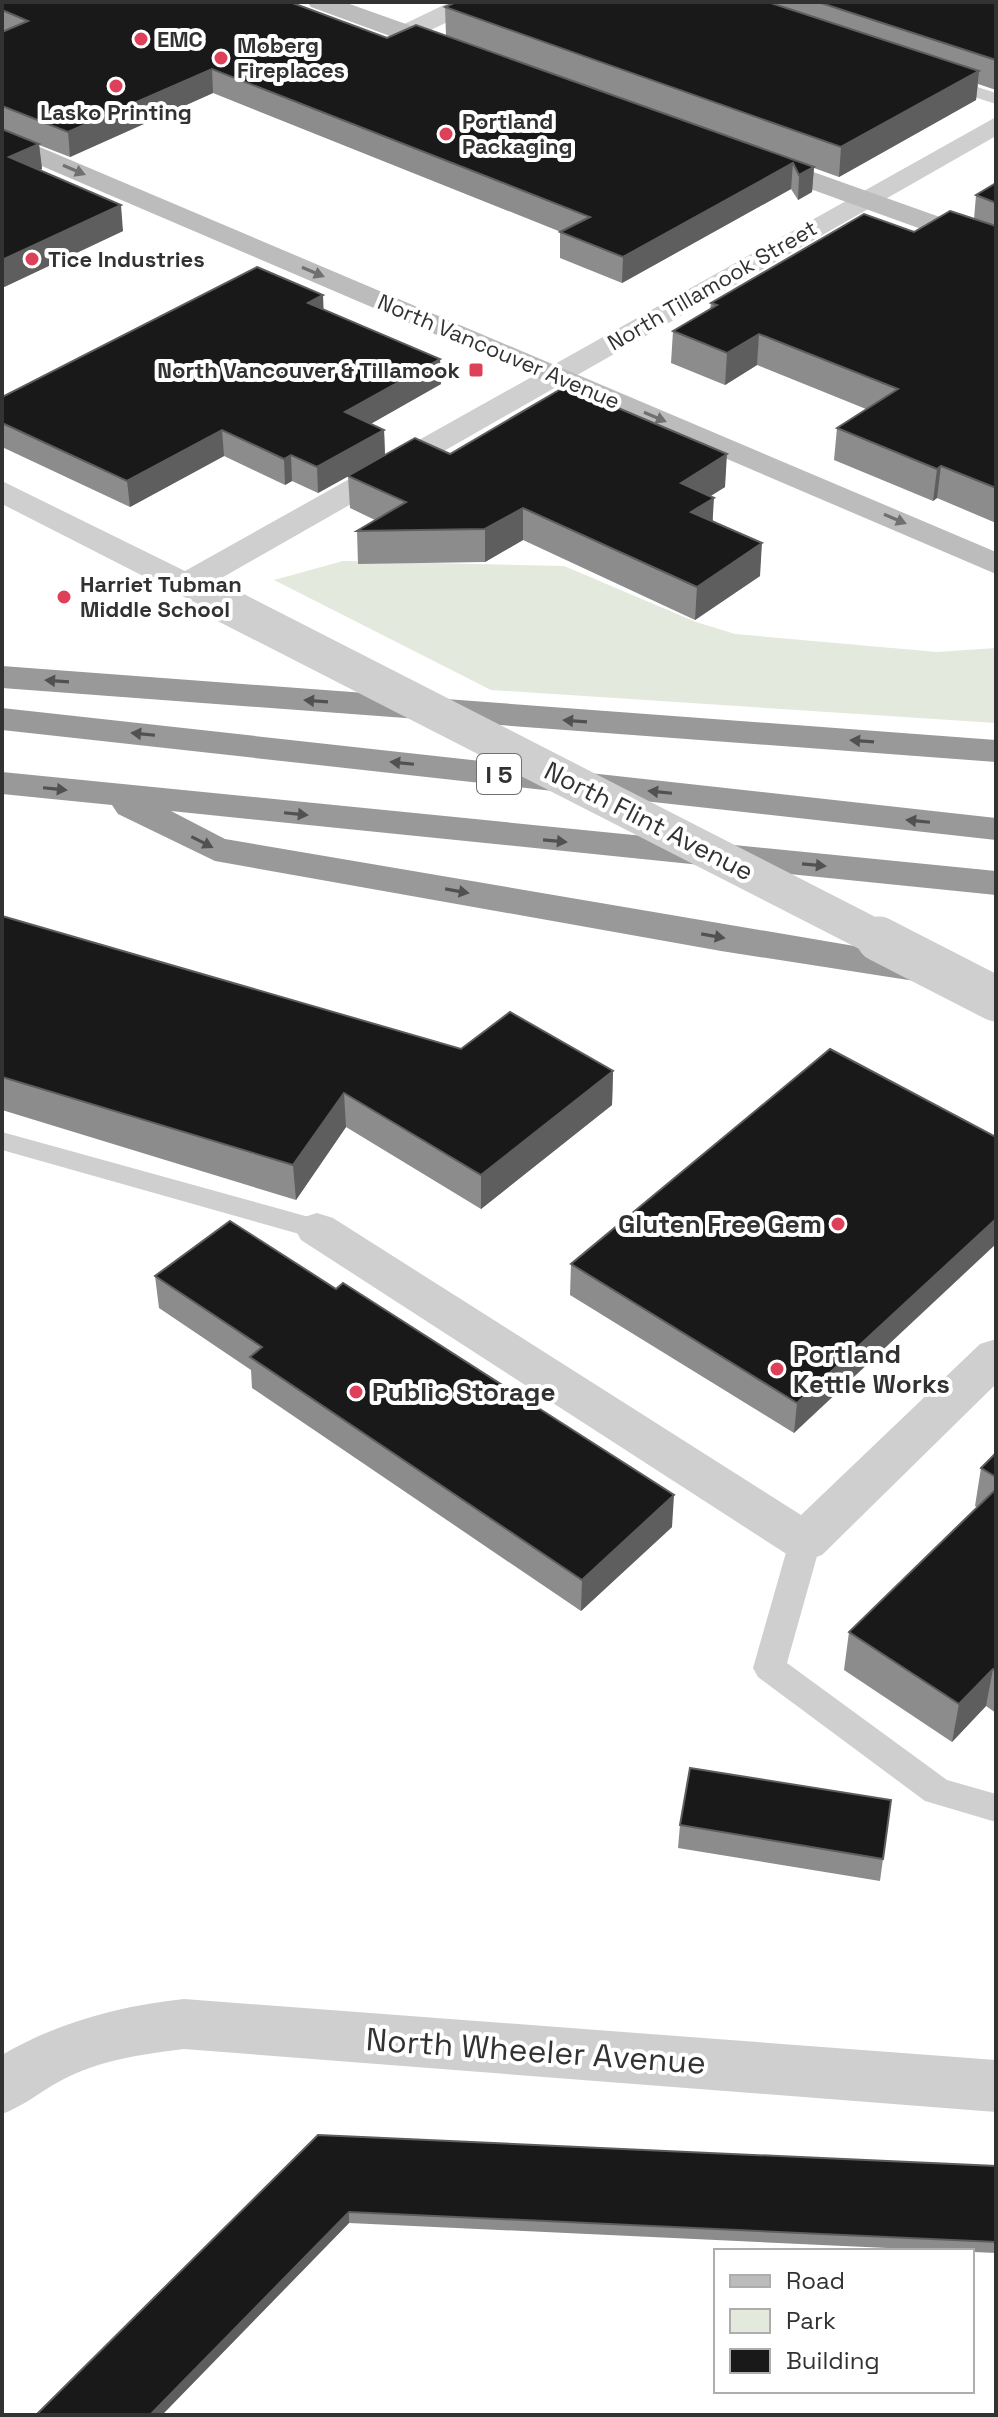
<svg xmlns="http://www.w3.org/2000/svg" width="998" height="2417" viewBox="0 0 998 2417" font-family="'Space Grotesk',sans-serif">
<rect width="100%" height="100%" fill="#fff"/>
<!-- green -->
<polygon fill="#e3e9dc" points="343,561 564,566 696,622 735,634 937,652 996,648 996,723 491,690 274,580"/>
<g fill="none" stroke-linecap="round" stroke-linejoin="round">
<!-- service -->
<g fill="#cfcfcf" fill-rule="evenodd">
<polygon points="940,75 996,93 996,104 934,84 932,80"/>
<polygon points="2,1132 327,1222 331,1229 327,1236 317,1239 2,1150"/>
<polygon points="805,1530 816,1533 821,1542 787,1663 947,1780 996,1794 996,1822 925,1801 758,1677 753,1668 789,1542 794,1533"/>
</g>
<!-- minor -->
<g fill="#cfcfcf" fill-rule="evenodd">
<polygon points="450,2 483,2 479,7 414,38 405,41 392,33 396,28"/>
<polygon points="996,117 996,136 211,584 229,598 224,605 212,608 200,605 2,504 2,481 185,571"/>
<polygon points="317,1213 333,1218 801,1515 980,1344 996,1339 996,1384 822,1555 805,1561 788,1555 301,1240 295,1229 301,1218"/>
<path d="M184 1999 996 2060V2112L184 2049C143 2054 99 2060 62 2080 41 2091 24 2106 2 2114V2055C58 2022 120 2006 184 1999Z"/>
</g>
<!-- secondary -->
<g fill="#bcbcbc" fill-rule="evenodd">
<polygon points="307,2 344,2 465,45 469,51 465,57 447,57 311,7"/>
<polygon points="2,131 996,552 996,574 2,149"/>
<polygon points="757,152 996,237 996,256 747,166 743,160 747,154"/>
</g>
<!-- motorway -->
<g fill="#999" fill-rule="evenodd">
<polygon points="2,666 996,740 996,762 2,688"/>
<polygon points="2,708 996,818 996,840 2,730"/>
<polygon points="2,772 996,871 996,895 171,811 225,839 948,962 954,971 948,980 934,984 721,951 215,861 118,814 112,805 2,794"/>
</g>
<!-- minor-bridge-far1 -->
<polyline stroke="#cfcfcf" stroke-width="36" points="218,601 883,941"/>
<!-- minor-bridge -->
<polyline stroke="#cfcfcf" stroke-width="45" points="879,939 996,999"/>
</g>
<!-- wall -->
<g fill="#8c8c8c">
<polygon points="2,2 387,38 446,35 445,7 456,2 996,2 996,90 978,84 976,100 839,177 814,168 812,192 798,200 791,189 622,283 560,258 560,232 561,232 213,93 70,157 39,145 42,169 40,170 123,231 2,288"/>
<polygon points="996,183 996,523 937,498 933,501 834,460 837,428 866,409 757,365 725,385 671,363 673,331 710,309 711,303 914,232 974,219 976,195"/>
<polygon points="323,309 440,359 441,384 370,424 384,430 385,456 450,454 725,487 710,496 713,522 760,576 695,620 523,540 485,562 358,564 357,531 375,520 350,508 348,476 318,493 292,481 285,485 224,456 130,507 2,447 2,397"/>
<polygon points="2,916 461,1049 613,1071 612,1105 481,1209 346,1127 296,1200 2,1110"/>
<polygon points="996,1137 794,1433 570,1295 571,1264"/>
<polygon points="155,1276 672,1527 581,1611 252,1388 251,1370 159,1308"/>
<polygon points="996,1453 996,1713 986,1706 952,1742 844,1670 849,1632 977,1507 975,1506 981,1468"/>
<polygon points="680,1825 883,1859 880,1881 678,1848"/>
<polygon points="318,2135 996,2166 996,2253 349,2223 162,2415 36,2415"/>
</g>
<!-- shaded-wall -->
<g fill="#5e5e5e">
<polygon points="212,69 213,93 70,157 68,132"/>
<polygon points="979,71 976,100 839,177 841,147"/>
<polygon points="39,144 42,169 12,182 9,157"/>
<polygon points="793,163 791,189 622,283 623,257"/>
<polygon points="814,167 812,192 798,200 799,175"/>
<polygon points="121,205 123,231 2,288 2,260"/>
<polygon points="323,295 324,320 308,303"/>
<polygon points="759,334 757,365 725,385 727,353"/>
<polygon points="440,359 441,384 346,438 345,412"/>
<polygon points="222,430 224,456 130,507 127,481"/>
<polygon points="384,430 385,456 318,493 317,467"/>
<polygon points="727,454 725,487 679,516 681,483"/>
<polygon points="291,455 292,481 285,485 284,459"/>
<polygon points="941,466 937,498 933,501 937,469"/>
<polygon points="714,498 712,530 691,512"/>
<polygon points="523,508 523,540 485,562 485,529"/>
<polygon points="762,543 760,576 695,620 697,587"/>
<polygon points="613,1071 612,1105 481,1209 481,1175"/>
<polygon points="344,1093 346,1127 296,1200 293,1165"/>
<polygon points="996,1219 996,1244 794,1433 797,1403"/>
<polygon points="674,1495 672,1527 581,1611 582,1580"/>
<polygon points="993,1669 986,1706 952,1742 959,1704"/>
<polygon points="349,2212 349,2223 162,2415 150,2415"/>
</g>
<!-- building -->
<g fill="#191919" stroke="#5e5e5e" stroke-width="2">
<polygon points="2,2 290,2 387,38 416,25 814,167 799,175 793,163 623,257 560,232 590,217 212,69 68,132 2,106 2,32 28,21 2,10"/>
<polygon points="456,2 768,2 979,71 841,147 445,7"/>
<polygon points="818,2 996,2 996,60"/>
<polygon points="2,129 39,144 9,157 121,205 2,260"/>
<polygon points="996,183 996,203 976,195"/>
<polygon points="950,211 996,226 996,488 941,466 937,469 837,428 898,389 759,334 727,353 673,331 717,305 711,303 864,214 914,232"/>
<polygon points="257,267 323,295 308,303 440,359 345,412 384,430 317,467 291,455 284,459 222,430 127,481 2,423 2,397"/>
<polygon points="566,386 727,454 681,483 714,498 691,512 762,543 697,587 523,508 485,529 357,531 406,502 348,476 415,438 450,454"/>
<polygon points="2,916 461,1049 510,1012 613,1071 481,1175 344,1093 293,1165 2,1077"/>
<polygon points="830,1049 996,1137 996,1219 797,1403 571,1264"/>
<polygon points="230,1221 336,1289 343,1283 674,1495 582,1580 250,1357 262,1347 155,1276"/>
<polygon points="996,1453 996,1477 981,1468"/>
<polygon points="996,1489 996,1671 993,1669 959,1704 849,1632"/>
<polygon points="690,1768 891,1800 883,1859 680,1825"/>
<polygon points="318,2135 996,2166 996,2242 349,2212 150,2415 36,2415"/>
</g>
<!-- one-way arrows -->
<defs><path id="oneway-solid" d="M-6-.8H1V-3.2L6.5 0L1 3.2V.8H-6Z" transform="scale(2)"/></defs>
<g fill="#707070">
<use href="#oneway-solid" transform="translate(74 170) rotate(23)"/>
<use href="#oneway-solid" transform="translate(313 272) rotate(23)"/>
<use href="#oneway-solid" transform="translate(655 417) rotate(23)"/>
<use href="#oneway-solid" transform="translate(895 519) rotate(23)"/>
</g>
<g fill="#515151">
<use href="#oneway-solid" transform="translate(57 681) rotate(-176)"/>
<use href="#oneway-solid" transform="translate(316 701) rotate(-176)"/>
<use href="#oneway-solid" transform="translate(575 721) rotate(-176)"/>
<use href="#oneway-solid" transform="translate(143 734) rotate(-174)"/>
<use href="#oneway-solid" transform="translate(862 741) rotate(-176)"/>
<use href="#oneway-solid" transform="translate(402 763) rotate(-174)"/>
<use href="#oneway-solid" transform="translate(55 789) rotate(6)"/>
<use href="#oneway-solid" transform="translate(660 792) rotate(-174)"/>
<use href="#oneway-solid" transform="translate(296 814) rotate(6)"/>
<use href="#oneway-solid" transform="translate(918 821) rotate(-174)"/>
<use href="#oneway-solid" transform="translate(555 841) rotate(5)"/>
<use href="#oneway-solid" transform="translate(202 842) rotate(27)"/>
<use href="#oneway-solid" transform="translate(814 865) rotate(5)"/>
<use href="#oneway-solid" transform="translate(457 891) rotate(10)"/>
<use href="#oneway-solid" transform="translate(713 936) rotate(10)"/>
</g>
<!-- markers -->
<g fill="#de4059" stroke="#fff" stroke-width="3">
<circle cx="141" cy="39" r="8"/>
<circle cx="221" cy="58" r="8"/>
<circle cx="116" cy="86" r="8"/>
<circle cx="446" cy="134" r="8"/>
<circle cx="32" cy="259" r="8"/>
<rect x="468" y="362" width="16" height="16" rx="4"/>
<circle cx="64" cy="597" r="8"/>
<circle cx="838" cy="1224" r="8"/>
<circle cx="777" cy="1369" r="8"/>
<circle cx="356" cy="1392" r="8"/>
</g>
<g text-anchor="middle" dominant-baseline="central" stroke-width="8" stroke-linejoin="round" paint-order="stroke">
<!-- far-poi labels -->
<g font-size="22" font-weight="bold" fill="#323232" stroke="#fff" text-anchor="start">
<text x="157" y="39">EMC</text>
<text x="237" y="45">Moberg<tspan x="237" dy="25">Fireplaces</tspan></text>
<text x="116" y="112" text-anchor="middle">Lasko Printing</text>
<text x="462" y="121">Portland<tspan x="462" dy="25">Packaging</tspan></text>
<text x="48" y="259">Tice Industries</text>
<text x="460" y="370" text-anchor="end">North Vancouver &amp; Tillamook</text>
<text x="80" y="584">Harriet Tubman<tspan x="80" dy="25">Middle School</tspan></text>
</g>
<!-- far-street labels -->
<g font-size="22" fill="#323232" stroke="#fff">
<text transform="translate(712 285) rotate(-30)">North Tillamook Street</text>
<text transform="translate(499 351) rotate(23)">North Vancouver Avenue</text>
</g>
<!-- shield labels -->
<rect fill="#fff" stroke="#707070" stroke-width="2" x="477" y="754" width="44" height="40" rx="6"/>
<g font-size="24" font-weight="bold" fill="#323232">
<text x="499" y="774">I 5</text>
</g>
<!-- street labels -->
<g font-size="26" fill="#323232" stroke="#fff">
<text transform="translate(649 821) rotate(27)">North Flint Avenue</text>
</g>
<!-- poi labels -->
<g font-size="26" font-weight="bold" fill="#323232" stroke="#fff" text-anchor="start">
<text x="822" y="1224" text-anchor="end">Gluten Free Gem</text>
<text x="793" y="1354">Portland<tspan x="793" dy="30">Kettle Works</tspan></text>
<text x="372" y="1392">Public Storage</text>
</g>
<!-- near-street labels -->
<g font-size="32" fill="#323232" stroke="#fff">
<text transform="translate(536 2051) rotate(4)">North Wheeler Avenue</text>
</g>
</g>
<!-- border -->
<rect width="998" height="2417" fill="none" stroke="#323232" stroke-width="8"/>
<!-- legend -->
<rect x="714" y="2249" width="260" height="144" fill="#ffffff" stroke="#adadad" stroke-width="2"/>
<rect x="730" y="2275" width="40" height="12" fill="#bcbcbc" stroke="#adadad" stroke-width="2"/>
<text x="786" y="2289" font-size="24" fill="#323232">Road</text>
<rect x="730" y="2309" width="40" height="24" fill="#e3e9dc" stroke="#adadad" stroke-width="2"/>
<text x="786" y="2329" font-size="24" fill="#323232">Park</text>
<rect x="730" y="2349" width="40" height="24" fill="#191919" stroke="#adadad" stroke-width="2"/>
<text x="786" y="2369" font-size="24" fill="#323232">Building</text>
</svg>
